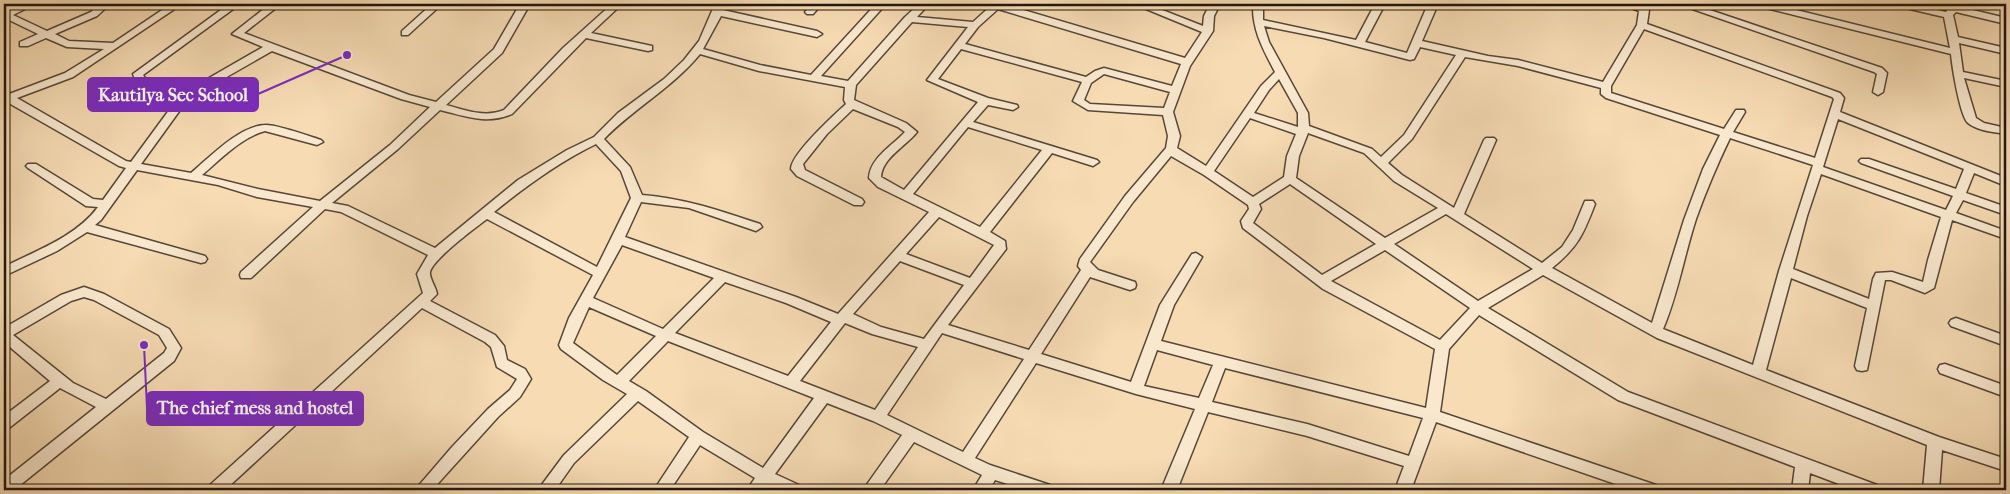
<svg xmlns="http://www.w3.org/2000/svg" width="2010" height="494" viewBox="0 0 2010 494" font-family="'IM FELL French Canon',serif">
<rect width="100%" height="100%" fill="#f6dbb3"/>
<filter id="stains"><feTurbulence type="fractalNoise" baseFrequency=".004" numOctaves="4"/><feColorMatrix values="0 0 0 0 .2 0 0 0 0 .09 0 0 0 0 .02 0 0 0 .5 -.17"/></filter>
<radialGradient id="worn" r=".72"><stop offset=".6" stop-color="#630" stop-opacity="0"/><stop offset="1" stop-color="#630" stop-opacity=".3"/></radialGradient>
<g fill="none" stroke-linecap="round" stroke-linejoin="round">
<!-- street casing -->
<g stroke="#564738" stroke-width="3">
<g id="street">
<path d="M22 4H35L13 15 47 31 91 12 100 4H110L97 16 55 34 69 41 113 43 171 4H182L73 77 17 98 126 161 131 162 178 98 136 82 133 74 229 4H240L143 75 145 78 183 93 263 47 232 34 270 4H281L244 33 409 95 436 102 494 49 520 4H530L502 53 446 105C465 110 485 118 504 110L563 48 612 4H622L591 33 652 46V50L648 51 586 38 512 114C487 125 465 116 440 110L398 149 332 203 348 206 435 248 518 180 567 150 594 137 618 113 664 79 684 60 699 41 715 4H725L723 10 817 31 822 34 817 37 721 16 703 49 760 65 811 75 876 4H886L821 76 848 81 905 17 919 4H929L917 17 973 22 993 4H1003L1185 58 1202 32 1134 4H1147L1203 26 1204 16 1210 4H1220L1214 16 1213 31 1190 66 1173 112 1180 136 1177 148 1206 166 1261 86 1275 72C1263 49 1252 30 1253 4H1263V20L1356 40 1375 4H1385L1365 42 1407 53 1428 4H1438L1422 41 1488 56 1518 60 1603 82 1637 25 1639 11 1621 4H1635L1649 10 1647 24 1840 93 1844 98 1840 112 2006 178V186L1974 173 1966 193 2006 207V215L1963 200 1956 213 2006 231V239L1952 220 1934 288 1925 293 1891 280H1885L1867 370 1862 371 1857 370 1855 366 1867 308 1791 278 1766 370 1939 437 2006 459V471L1942 450 1939 490H1923L1927 445 1657 338 1543 275 1488 308 1628 392 1877 485 1880 490H1855L1810 473 1808 490H1792L1795 467 1618 400 1479 315 1449 349 1440 412 1656 485 1659 490H1633L1436 422 1411 490H1395L1404 466 1307 436 1208 412 1177 490H1161L1195 409 1136 394 1036 363 975 458 990 465 1050 485 1053 490H1027L995 480 989 490H973L982 475 914 442 880 490H863L902 435 873 421 827 403 775 474 799 485 802 490H779L768 485 764 490H747L755 478 700 445 670 490H654L689 437 638 401 574 463 555 490H538L564 455 627 394 603 380 561 349 559 345 569 318 593 275 487 219C475 228 433 259 430 272 429 278 436 287 437 294L430 301 495 335 504 346 507 360 525 369 531 379 520 397 498 417 432 490H415L452 447 488 409 510 390 517 379 497 367 491 347 485 342 422 308 225 490H207L210 485 423 293 417 274 428 255 341 212 325 209 251 278H241L240 275 241 272 313 207 257 197 218 185 137 170 101 220 95 225 205 256 207 259 205 262 201 263 87 232 57 251 4 276V267C35 251 76 237 98 207L86 206 28 168 26 166 28 164H36L93 199 103 200 126 168 119 166 7 102H4V96L65 73 104 49 67 47 46 38 28 46H20V42L38 34 7 19 4 13 8 9ZM998 9 1181 64 1172 86 1104 68 1095 71 1086 77 965 44 978 27ZM912 22 968 27 927 80 978 102 904 190 881 177C882 158 906 146 917 132L906 123 854 100 856 85ZM1264 26 1324 38 1410 60 1414 59 1420 47 1456 55 1404 135 1381 157 1372 149 1309 126 1308 113 1269 42ZM1644 29 1832 97 1834 99 1815 158 1733 132 1745 112 1744 110H1736L1724 129 1611 93V86ZM961 49 1082 82 1073 101 1088 110 1163 115 1168 136 1166 148 1125 196 1080 259 1078 266 1081 270 1029 350 948 325 1006 249 1005 241 990 232 1052 153 1093 166 1099 162 1097 160 973 122 988 105 1013 110 1018 107 1017 105 988 98 938 79ZM272 51 401 99 430 107 390 145 320 201 258 189 202 175C221 159 240 138 265 131L317 145 323 142 321 140C309 136 275 124 265 125 239 126 209 158 191 173L141 164 188 99ZM700 54 759 71 845 87 844 100 846 104C834 115 791 154 791 169L797 176 854 205H862L864 202 862 199 805 170 803 164 827 134 853 109 898 127 905 132C892 146 870 158 869 178L878 187 929 212 838 314 796 297 625 237 641 202 689 208 756 231 762 227 760 224C718 210 687 199 642 195L630 167 604 139C634 108 672 88 700 54ZM1465 57 1518 66 1601 88V94L1606 98 1720 135 1703 169 1684 220 1652 323 1552 268C1578 247 1583 235 1595 204L1593 201H1585L1573 230 1562 247 1542 263 1464 214 1496 140 1494 138H1486L1484 140 1454 208 1402 175 1388 163 1412 139ZM1104 74 1170 92 1164 108 1090 104 1084 100 1091 83ZM1279 79 1298 113V127L1254 113 1269 90ZM1250 118 1296 134 1287 156 1284 177 1253 197 1214 171ZM1838 119 1964 169 1956 189 1869 159H1861L1859 161 1861 163 1953 196 1946 210 1823 167ZM968 127 1042 150 980 227 913 194ZM1308 133 1364 153 1394 181 1438 208 1385 238 1296 178 1299 156ZM1730 138 1813 165 1779 271 1753 365 1663 329C1678 294 1684 256 1696 219 1706 191 1717 165 1730 138ZM596 144 621 171 631 198 597 267 494 212C526 186 559 162 596 144ZM1171 156 1204 175 1248 205 1249 209 1241 221 1243 228 1323 289 1435 349 1426 408 1161 341 1174 305 1202 257 1196 253 1192 254 1160 305 1131 382 1041 354 1090 277 1130 290 1135 288 1136 285 1135 282 1098 270 1090 262 1133 202ZM1821 174 1941 217 1928 260 1923 282 1892 272 1876 273 1873 279 1869 299 1793 269 1807 216ZM1290 184 1376 244 1322 275 1253 223 1261 209 1259 204ZM1446 214 1533 269 1478 301 1394 244ZM939 217 994 245 970 278 906 254ZM622 245 714 278 663 329 593 298ZM1385 250 1470 308 1440 340 1331 281ZM900 261 964 285 924 339 881 327 853 314ZM725 282 786 303 831 322 788 376 675 333ZM589 307 656 336 617 375 573 343ZM845 323 872 334 918 347 875 410 800 381ZM942 333 1024 359 963 452 887 415ZM668 341 814 398 763 468 703 432 646 391 629 381ZM1157 350 1213 365 1199 398 1144 386ZM1225 368 1423 418 1409 456 1307 424 1212 402Z"/>
<polygon points="432,4 442,4 408,35 402,35 402,31"/>
<polygon points="812,4 822,4 813,14 807,14 805,12"/>
<path d="M1328 4H1349C1344 8 1333 8 1328 4Z"/>
<polygon points="1678,4 1692,4 1882,68 1887,73 1883,92 1878,95 1873,92 1877,74 1874,72"/>
<path d="M1756 4H1772L1950 48 1944 17 1897 6 1895 4H1911L1946 12 1949 8 1956 6 2006 18V24L1956 12 1953 15 1958 37 2006 48V54L1959 43 1963 72 2006 81V87L1964 78 1976 118 1984 123 2006 128V134C1994 132 1978 131 1968 123 1960 116 1952 66 1951 54L1758 6Z"/>
<path d="M84 287 104 294 169 329 181 348 174 361 14 490H4V480L96 407 60 388 9 428 4 430V416L50 381 4 342V328L61 295ZM84 297 94 300 159 335 167 348 164 353 106 399 73 383 13 335 71 301Z"/>
<polygon points="1956,318 2006,336 2006,346 1951,326 1949,323 1951,320"/>
<polygon points="1945,364 2006,386 2006,397 1940,373 1938,369 1940,365"/>
</g>
</g>
<!-- street -->
<use href="#street" fill="#f9e8ce" fill-rule="evenodd"/>
</g>
<!-- callouts -->
<path fill="none" stroke="#7b2cbf" stroke-width="2" d="M347 55L258 94M144 345L147 408"/>
<g fill="#7b2cbf" stroke="#f9e8ce" stroke-width="2">
<circle cx="347" cy="55" r="5"/>
<circle cx="144" cy="345" r="5"/>
</g>
<g fill="#7b2cbf" stroke="#7b2cbf" stroke-width="2">
<rect x="88" y="78" width="170" height="33" rx="5"/>
<rect x="147" y="392" width="216" height="33" rx="5"/>
</g>
<g font-size="18" text-anchor="middle" font-weight="bold" fill="#fff">
<text x="173" y="101">Kautilya Sec School</text>
<text x="255" y="414">The chief mess and hostel</text>
</g>
<!-- margin -->
<rect width="2010" height="494" fill="none" stroke="#f6dbb3" stroke-width="20"/>
<rect x="5" y="5" width="2000" height="484" fill="none" stroke="#21160f" stroke-width="2.5"/>
<rect x="10" y="10" width="1990" height="474" fill="none" stroke="#21160f"/>
<rect width="100%" height="100%" filter="url(#stains)"/>
<rect width="100%" height="100%" fill="url(#worn)"/>
</svg>
